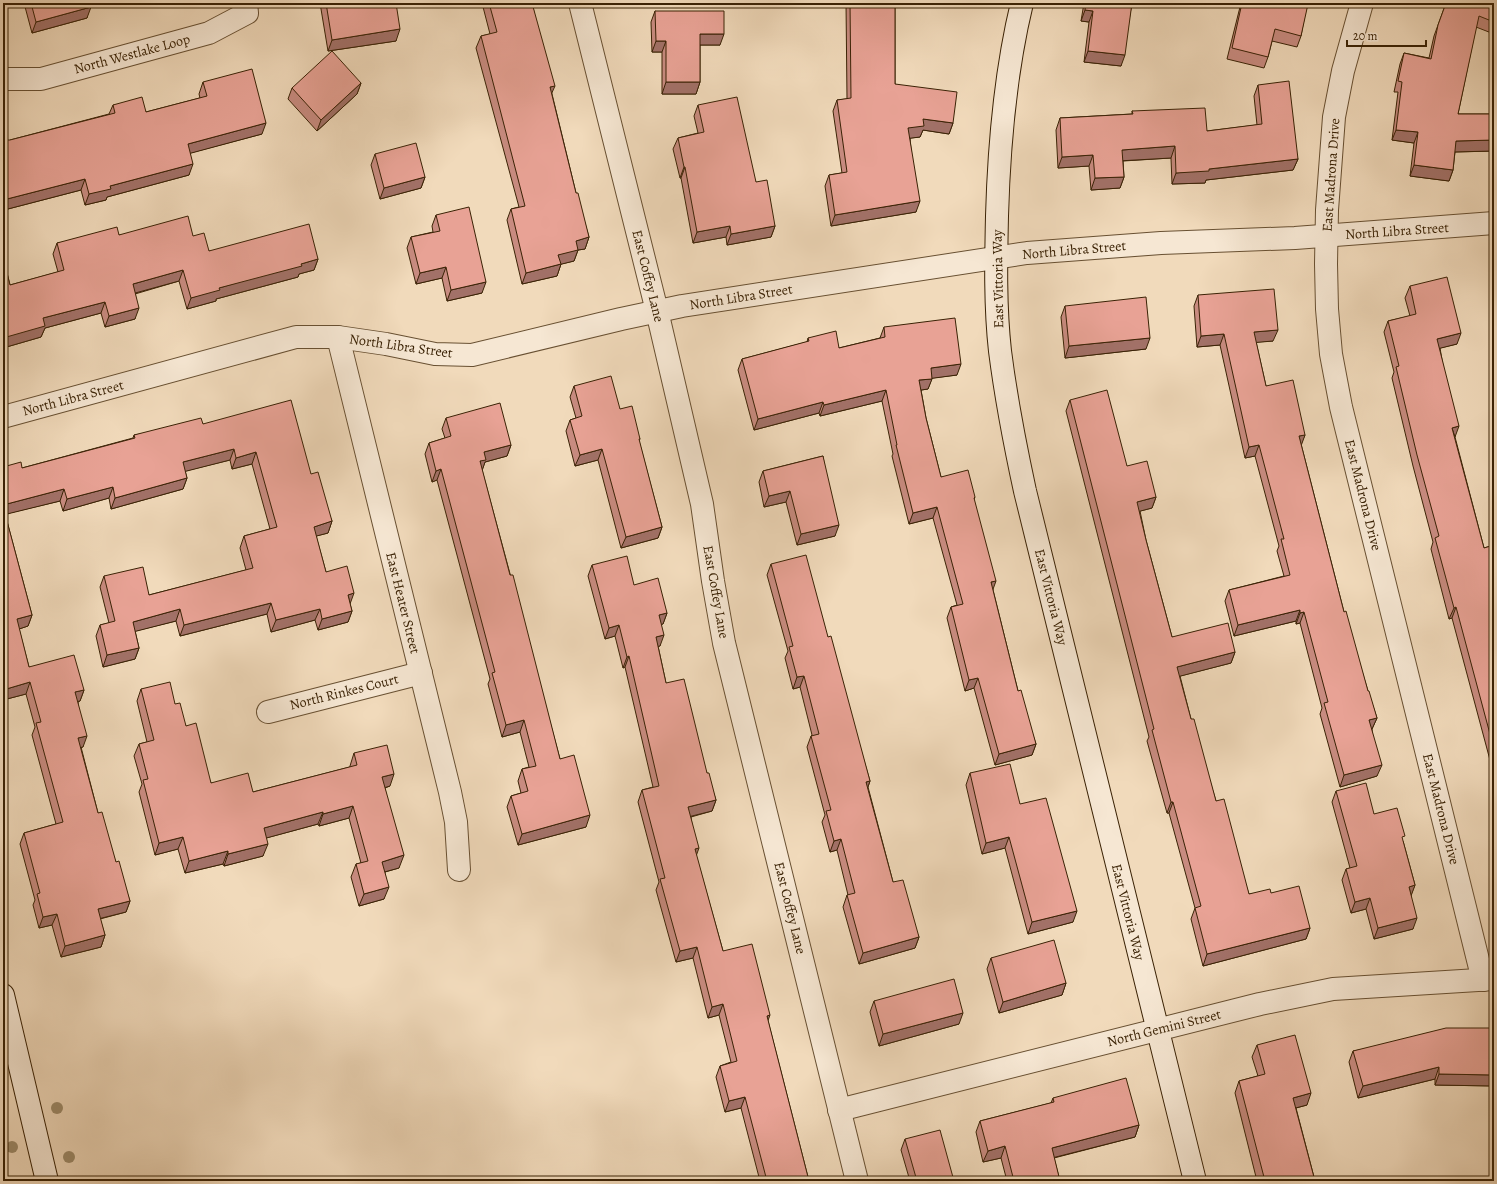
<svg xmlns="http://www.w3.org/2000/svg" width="1497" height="1184" viewBox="0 0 1497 1184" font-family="Alegreya,serif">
<rect width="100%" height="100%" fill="#f1dabb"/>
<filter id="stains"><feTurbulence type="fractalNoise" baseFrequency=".005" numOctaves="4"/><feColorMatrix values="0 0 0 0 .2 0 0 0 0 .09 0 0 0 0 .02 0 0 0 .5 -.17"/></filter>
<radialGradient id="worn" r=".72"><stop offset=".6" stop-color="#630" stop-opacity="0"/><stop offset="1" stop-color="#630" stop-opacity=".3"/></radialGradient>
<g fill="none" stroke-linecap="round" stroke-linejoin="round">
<!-- street casing -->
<g stroke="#685032" stroke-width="24">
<g id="street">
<polyline points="580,3 657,311 702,504 713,581 724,643 857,1181"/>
<polyline points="1362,3 1343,71 1334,117 1327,210 1326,264 1327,309 1331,354 1341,407 1483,980"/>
<polyline points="3,79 41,79 209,33 247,13 246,3"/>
<polyline points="338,337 450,792 456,822 459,870"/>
<polyline points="3,417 296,337 338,337 386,344 435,354 472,355 621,319 682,306 1027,253 1161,243 1295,238 1494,223"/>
<polyline points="268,712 421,673"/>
<polyline points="839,1110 1260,1004 1333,989 1494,979"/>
</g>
</g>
<!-- secondary casing -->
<g stroke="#3a2205" stroke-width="24">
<g id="secondary">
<path d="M1022 3C1005 73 999 144 997 216 996 261 995 306 1000 351 1006 398 1015 445 1025 491L1195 1181"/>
<polyline points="3,995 47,1181"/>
</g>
</g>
<!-- street -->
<use href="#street" stroke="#f6e7d3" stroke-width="22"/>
<!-- secondary -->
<use href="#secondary" stroke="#f6e7d3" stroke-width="22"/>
</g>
<!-- trees -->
<g fill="#9d8b6a">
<circle cx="57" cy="1108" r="6"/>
<circle cx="12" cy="1147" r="6"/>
<circle cx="69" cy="1157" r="6"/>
</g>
<!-- wall -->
<g fill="#c88b80" stroke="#3a2205">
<polygon points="24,3 90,3 87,18 32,33"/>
<polygon points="320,3 396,3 396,41 328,51"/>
<polygon points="482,3 532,3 552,94 576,193 589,237 585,249 578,250 574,261 561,264 557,276 522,284 507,220 511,209 519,207 476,48 481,36 490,34"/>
<polygon points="846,3 895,3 895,84 953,123 949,134 923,130 920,137 910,138 916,212 831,226 825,186 829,175 842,173 833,111 837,100 847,99"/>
<polygon points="1084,3 1132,3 1121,66 1084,62 1089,22 1081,21"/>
<polygon points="1241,3 1307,3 1301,36 1297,47 1272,41 1268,57 1264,68 1227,59"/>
<polygon points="1446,3 1494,3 1494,34 1476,27 1458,114 1494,114 1494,151 1455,152 1453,170 1449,181 1410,176 1414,143 1392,140 1398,92 1394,92 1400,64 1404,53 1429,58 1434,36"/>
<polygon points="655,11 720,45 700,45 700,82 696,94 662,94 662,52 652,52 651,22"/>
<polygon points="203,82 262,134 190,153 189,175 107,197 106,200 85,205 81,190 4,210 3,212 10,140 109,114 113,105 146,112 200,98 199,94"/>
<polygon points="361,83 357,94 317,131 288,99 292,88"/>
<polygon points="1258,85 1298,159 1293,170 1206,180 1205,183 1172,184 1171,158 1123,161 1124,177 1120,188 1091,190 1089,166 1058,168 1056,130 1060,118 1132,114 1132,111 1207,131 1257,125 1254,96"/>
<polygon points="698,105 756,182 775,226 771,237 727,245 726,237 693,243 681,178 680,178 673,149 678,138 698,133 694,116"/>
<polygon points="375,154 425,177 421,188 380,199 371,165"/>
<polygon points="436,215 482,293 447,301 442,278 416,284 407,248 411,237 433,232 432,226"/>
<polygon points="119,235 193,236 209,251 318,259 314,270 299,274 298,277 216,299 216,301 187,309 179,281 135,294 135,319 105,327 101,313 45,328 41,337 3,348 3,257 10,285 58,272 53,254 57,243"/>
<polygon points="1410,286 1457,344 1440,348 1455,437 1484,548 1494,545 1494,775 1452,618 1449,619 1431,549 1433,542 1413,466 1392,378 1394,372 1384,332 1388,321 1410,316 1405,298"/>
<polygon points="1198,295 1273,341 1256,342 1266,386 1305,435 1301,444 1344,612 1368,691 1377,718 1372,729 1377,776 1340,787 1320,714 1322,708 1300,623 1296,624 1296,621 1234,636 1225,601 1229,590 1284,576 1277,551 1279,546 1255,456 1245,458 1220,345 1197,347 1194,306"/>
<polygon points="1065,306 1146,349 1065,358 1061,317"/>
<polygon points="884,327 957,375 932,378 928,389 921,390 926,418 941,477 975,497 974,500 993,590 1018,691 1036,744 1032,755 995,765 974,688 965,691 947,618 951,607 957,605 933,518 909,524 892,456 893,454 882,401 820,416 819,413 754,430 738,370 742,359 807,342 808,338 839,348 880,338"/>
<polygon points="574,386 620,409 640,439 639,441 662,527 658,538 621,548 598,460 575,466 566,431 570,420 576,418 570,397"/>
<polygon points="1070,400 1127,466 1156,497 1152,508 1140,511 1146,540 1172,637 1235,652 1231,663 1180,676 1191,719 1216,801 1249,894 1271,893 1310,928 1306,939 1203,966 1191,919 1195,908 1169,813 1167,813 1147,741 1149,737 1066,411"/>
<polygon points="446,418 511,445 507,456 485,462 482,470 560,759 586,827 518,845 507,807 511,796 521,793 518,781 522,769 529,767 520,732 502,737 488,684 490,679 437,480 432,482 425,454 429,443 445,438 442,429"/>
<polygon points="203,424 311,474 332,521 328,533 316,536 326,572 350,604 352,611 348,622 318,630 315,620 271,632 267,614 180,636 176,621 135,631 139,648 135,659 103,667 96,636 100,625 109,623 100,587 104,576 149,595 246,570 240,548 244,536 270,529 252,464 232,469 230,460 185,471 187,478 183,489 111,509 109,498 63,511 60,501 5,514 32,615 28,626 19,629 29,667 84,690 80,701 78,702 83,747 81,747 98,813 130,901 126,912 100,919 105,935 101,947 61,957 52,925 39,928 33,905 35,900 20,844 24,833 56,824 32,735 35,727 26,694 3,700 3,467 22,468 133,438 134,435"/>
<polygon points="823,456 835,536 797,545 786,502 764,507 759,482 763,471"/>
<polygon points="771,564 828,637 870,781 868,787 893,882 919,937 915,948 859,964 843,907 847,895 848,895 837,850 830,852 822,822 825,815 807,747 811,736 812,735 800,687 793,689 785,658 788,651 767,575"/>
<polygon points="592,565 634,585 667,613 663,624 661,624 660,646 658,646 666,683 707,773 716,800 712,811 691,817 696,855 723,951 768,1021 809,1181 760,1181 741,1108 725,1112 716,1077 720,1066 731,1062 719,1015 708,1018 693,958 676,962 656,890 659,882 638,802 642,790 653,787 625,667 623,668 615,636 605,639 588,576"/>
<polygon points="141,689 175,704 186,726 211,783 253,792 350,767 350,766 354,753 390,786 385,788 399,868 385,872 384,899 359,906 351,877 356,864 361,863 349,818 319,826 318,824 266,838 263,856 224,866 223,864 185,873 178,849 155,855 139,792 142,784 134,756 139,744 147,742 137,701"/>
<polygon points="970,773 1020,804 1073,922 1028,934 1005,848 982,854 966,785"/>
<polygon points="1336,791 1374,814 1403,841 1415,885 1411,895 1413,929 1374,939 1366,909 1351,913 1342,880 1346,869 1350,868 1332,802"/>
<polygon points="991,958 1066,983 1062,995 999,1013 987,969"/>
<polygon points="874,1001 959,1024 879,1046 870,1012"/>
<polygon points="1494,1028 1494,1086 1435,1085 1435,1079 1358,1098 1349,1062 1353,1051"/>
<polygon points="1257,1045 1307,1105 1296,1108 1315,1181 1257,1181 1235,1093 1239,1081 1258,1076 1252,1057"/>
<polygon points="1053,1098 1139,1125 1135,1137 1054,1158 1060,1181 1007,1181 1001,1158 983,1162 976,1132 980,1121 1051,1103"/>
<polygon points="905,1139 954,1181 910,1181 901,1150"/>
</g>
<!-- shaded-wall -->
<g fill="#a27168" stroke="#3a2205">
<polygon points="91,7 87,18 32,33 36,22"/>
<polygon points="1085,10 1093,11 1089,22 1081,21"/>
<polygon points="400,29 396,41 328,51 332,40"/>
<polygon points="700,34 724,34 720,45 696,45"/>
<polygon points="656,41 666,41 662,52 652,52"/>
<polygon points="1088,51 1125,55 1121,66 1084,62"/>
<polygon points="666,82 700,82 696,94 662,94"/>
<polygon points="361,83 357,94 317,131 321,120"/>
<polygon points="555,86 550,97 550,87"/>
<polygon points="923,119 953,123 949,134 923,130 920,137 904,139 908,128"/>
<polygon points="266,123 262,134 184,155 188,144"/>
<polygon points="1396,130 1418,132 1414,143 1392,140"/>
<polygon points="1494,140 1494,151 1452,152 1456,141"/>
<polygon points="1175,146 1171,158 1118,161 1122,150"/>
<polygon points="1093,155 1089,166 1058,168 1062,157"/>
<polygon points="1298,159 1293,170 1206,180 1205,183 1172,184 1176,173 1209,169"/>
<polygon points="193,164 189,175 107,197 106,200 85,205 89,194 110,186"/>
<polygon points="1414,165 1453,170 1449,181 1410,176"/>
<polygon points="684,167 685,167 681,178 680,178"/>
<polygon points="425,177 421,188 380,199 384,188"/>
<polygon points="1124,177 1120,188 1091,190 1095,178"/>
<polygon points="85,179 81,190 4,210 3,212 3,201 7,199"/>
<polygon points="920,201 916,212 831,226 835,215"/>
<polygon points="730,226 726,237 693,243 697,232"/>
<polygon points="775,226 771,237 727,245 731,234"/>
<polygon points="589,237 585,249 578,250 574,261 554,266 558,255 576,241"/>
<polygon points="318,259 314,270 299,274 298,277 216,299 216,301 187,309 191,298 219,288"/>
<polygon points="561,264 557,276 522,284 526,273"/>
<polygon points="446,267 442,278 416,284 420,273"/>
<polygon points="183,270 179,281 128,295 133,284"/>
<polygon points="486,282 482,293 447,301 451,290"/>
<polygon points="105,302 101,313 45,328 41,337 3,348 3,338 43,318"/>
<polygon points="139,308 135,319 105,327 109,316"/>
<polygon points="1278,330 1273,341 1250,343 1254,332"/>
<polygon points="1461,333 1457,344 1433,350 1437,339"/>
<polygon points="1224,334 1220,345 1197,347 1201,336"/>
<polygon points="1150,338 1146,349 1065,358 1069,346"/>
<polygon points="961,364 957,375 927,379 931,368"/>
<polygon points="932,379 928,389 915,391 919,380"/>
<polygon points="886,390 882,401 820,416 824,405"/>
<polygon points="823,402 819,413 754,430 758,419"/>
<polygon points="1459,426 1455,437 1452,428"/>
<polygon points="1305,435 1301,446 1299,436"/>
<polygon points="511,445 507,456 485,462 482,471 476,473 484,452"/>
<polygon points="1259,445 1255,456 1245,458 1249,447"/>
<polygon points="234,449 230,460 179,473 183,462"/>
<polygon points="602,449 598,460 575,466 580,455"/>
<polygon points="256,452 252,464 232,469 236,458"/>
<polygon points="441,469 437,480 432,482 436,471"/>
<polygon points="187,478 183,489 111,509 115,498"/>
<polygon points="113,487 109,498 63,511 67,499"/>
<polygon points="64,489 60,501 3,515 3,505"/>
<polygon points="790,491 786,502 764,507 769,496"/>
<polygon points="1156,497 1152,508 1133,513 1137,502"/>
<polygon points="937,507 933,518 909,524 913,513"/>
<polygon points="332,521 328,533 309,538 314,527"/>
<polygon points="839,525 835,536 797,545 801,534"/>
<polygon points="662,527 658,538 621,548 626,537"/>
<polygon points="996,581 992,592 991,582"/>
<polygon points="354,593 350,604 348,595"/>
<polygon points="271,603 267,614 180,636 184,625"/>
<polygon points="1456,607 1452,618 1449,619 1454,608"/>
<polygon points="180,609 176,621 129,633 133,622"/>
<polygon points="320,609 315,620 271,632 276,620"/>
<polygon points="1300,610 1296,621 1234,636 1238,625"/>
<polygon points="352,611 348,622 318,630 322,619"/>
<polygon points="1304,612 1300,623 1296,624 1300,613"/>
<polygon points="667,613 663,624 655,626 659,615"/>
<polygon points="32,615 28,626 13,631 17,619"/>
<polygon points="619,625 615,636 605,639 609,628"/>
<polygon points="664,635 660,646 652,648 656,637"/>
<polygon points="139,648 135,659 103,667 107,655"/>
<polygon points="1235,652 1231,663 1173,678 1177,667"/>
<polygon points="629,656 625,667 623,668 627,657"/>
<polygon points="804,676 800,687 793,689 797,677"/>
<polygon points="978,678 974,688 965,691 969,680"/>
<polygon points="30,682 26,694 3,700 3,690"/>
<polygon points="84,690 80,701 71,703 75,692"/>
<polygon points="1377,718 1372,729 1365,731 1369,720"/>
<polygon points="524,720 520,732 502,737 506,725"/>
<polygon points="87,736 83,747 74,749 78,738"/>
<polygon points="1036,744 1032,755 995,765 999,754"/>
<polygon points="1382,765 1377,776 1340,787 1344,775"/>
<polygon points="394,774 390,786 377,790 382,777"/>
<polygon points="870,781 866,792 866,782"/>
<polygon points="716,800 712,811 684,818 688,807"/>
<polygon points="1171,802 1173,802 1169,813 1167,813"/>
<polygon points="353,806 349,818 319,826 323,814"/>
<polygon points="323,812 318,824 259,840 264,828"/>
<polygon points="590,815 586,827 518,845 522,834"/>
<polygon points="183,837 178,849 155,855 159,843"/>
<polygon points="1009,837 1005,848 982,854 986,843"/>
<polygon points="841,839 837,850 830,852 834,841"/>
<polygon points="268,844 263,856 224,866 228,854"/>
<polygon points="699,848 695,859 695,849"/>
<polygon points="228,851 223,864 185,873 189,861"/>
<polygon points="404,855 399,868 377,874 382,862"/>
<polygon points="1415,885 1411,896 1409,887"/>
<polygon points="389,887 384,899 359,906 364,894"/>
<polygon points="1370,898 1366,909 1351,913 1355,902"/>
<polygon points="130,901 126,912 94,920 98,909"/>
<polygon points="1077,911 1073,922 1028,934 1032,922"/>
<polygon points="57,914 52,925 39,928 43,917"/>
<polygon points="1417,918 1413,929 1374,939 1378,928"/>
<polygon points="1310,928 1306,939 1203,966 1207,954"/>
<polygon points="105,935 101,947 61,957 65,946"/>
<polygon points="919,937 915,948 859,964 863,953"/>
<polygon points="697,947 693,958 676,962 680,951"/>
<polygon points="1066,983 1062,995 999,1013 1003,1002"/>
<polygon points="723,1004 719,1015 708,1018 712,1007"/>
<polygon points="963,1013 959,1024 879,1046 883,1034"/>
<polygon points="770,1015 766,1026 767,1016"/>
<polygon points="1439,1067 1435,1079 1358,1098 1363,1086"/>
<polygon points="1439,1074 1494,1075 1494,1086 1435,1085"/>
<polygon points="1311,1093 1307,1105 1288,1110 1293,1098"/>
<polygon points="745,1097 741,1108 725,1112 729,1101"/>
<polygon points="1139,1125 1135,1137 1048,1159 1052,1148"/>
<polygon points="1005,1146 1001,1158 983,1162 988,1151"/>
</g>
<!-- building -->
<g fill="#e8a295" stroke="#3a2205">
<polygon points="31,3 90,3 91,7 36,22"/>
<polygon points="326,3 396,3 400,29 332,40"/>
<polygon points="489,3 532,3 555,86 550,87 576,193 578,193 589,237 576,241 578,250 558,255 561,264 526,273 511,209 525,206 481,36 497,32"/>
<polygon points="850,3 895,3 895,84 957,92 953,123 923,119 924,126 908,128 920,201 835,215 829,175 847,172 837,100 851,98"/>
<polygon points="1086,3 1132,3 1125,55 1088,51 1093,11 1085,10"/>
<polygon points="1242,3 1307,3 1308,4 1301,36 1275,29 1268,57 1232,48"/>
<polygon points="1446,3 1494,3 1494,22 1479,16 1458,114 1494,114 1494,140 1456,141 1453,170 1414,165 1418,132 1396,130 1402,82 1398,81 1404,53 1431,59 1438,25"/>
<polygon points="655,11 724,11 724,34 700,34 700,82 666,82 666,41 656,41"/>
<polygon points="332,51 361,83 321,120 292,88"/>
<polygon points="252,69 266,123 188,144 193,164 110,186 111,189 89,194 85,179 7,199 7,201 3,201 3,140 10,140 115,113 113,105 142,97 146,112 207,96 203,82"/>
<polygon points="1289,81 1298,159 1209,169 1209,171 1176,173 1175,146 1122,150 1124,177 1095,178 1093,155 1062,157 1060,118 1133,114 1132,111 1205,108 1207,131 1262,124 1258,85"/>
<polygon points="737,97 756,182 767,180 775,226 731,234 730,226 697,232 685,167 684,167 678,138 704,132 698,105"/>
<polygon points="416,143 425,177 384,188 375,154"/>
<polygon points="469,207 486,282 451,290 446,267 420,273 411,237 440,231 436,215"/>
<polygon points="188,216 193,236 204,233 209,251 309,224 318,259 301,264 302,266 219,288 220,290 191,298 183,270 133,284 139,308 109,316 105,302 43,318 45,326 3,338 3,257 10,285 64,270 57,243 117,227 119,235"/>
<polygon points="1447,277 1461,333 1437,339 1459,426 1452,428 1484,548 1494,545 1494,749 1456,607 1454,608 1435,538 1439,536 1417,455 1396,367 1399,366 1388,321 1416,314 1410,286"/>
<polygon points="1274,289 1278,330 1254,332 1266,386 1293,380 1305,435 1299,436 1344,612 1346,611 1368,691 1369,691 1377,718 1369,720 1382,765 1344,775 1324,703 1328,702 1304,612 1300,613 1300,610 1238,625 1229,590 1290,575 1281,539 1284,539 1259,445 1249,447 1224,334 1201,336 1198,295"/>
<polygon points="1146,297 1150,338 1069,346 1065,306"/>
<polygon points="955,318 961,364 931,368 932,379 919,380 926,418 941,477 968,470 975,497 974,498 996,581 991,582 1018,691 1021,690 1036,744 999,754 978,678 969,680 951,607 963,604 937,507 913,513 896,445 897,445 886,390 824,405 823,402 758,419 742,359 809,341 808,338 836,331 839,348 885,337 884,327"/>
<polygon points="611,376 620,409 632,406 640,439 639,439 662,527 626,537 602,449 580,455 570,420 582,416 574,386"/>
<polygon points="1107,390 1127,466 1147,461 1156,497 1137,502 1146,540 1172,637 1228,623 1235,652 1177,667 1191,719 1194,719 1216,801 1224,799 1249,894 1270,889 1271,893 1299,886 1310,928 1207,954 1195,908 1201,906 1173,802 1171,802 1152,730 1154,729 1070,400"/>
<polygon points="291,400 311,474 318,472 332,521 314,527 326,572 347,566 354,593 348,595 352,611 322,619 320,609 276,620 271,603 184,625 180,609 133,622 139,648 107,655 100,625 115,621 104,576 143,567 149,595 253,568 244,536 277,527 256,452 236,458 234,449 183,462 187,478 115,498 113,487 67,499 64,489 3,505 3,467 21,462 22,468 135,438 134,435 201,418 203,424"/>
<polygon points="500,403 511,445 484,452 486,460 480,461 510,575 513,575 560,759 574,755 590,815 522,834 511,796 528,791 522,769 536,766 524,720 506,725 492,673 495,672 441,469 436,471 429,443 451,436 446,418"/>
<polygon points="823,456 839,525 801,534 790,491 769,496 763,471"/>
<polygon points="3,506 32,615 17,619 29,667 74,655 84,690 75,692 87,736 78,738 98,813 102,812 116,862 119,861 130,901 98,909 105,935 65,946 57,914 43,917 37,894 40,893 24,833 63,822 36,723 41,722 30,682 3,690"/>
<polygon points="806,555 828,637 831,636 870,781 866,782 893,882 903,880 919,937 863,953 847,895 855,893 841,839 834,841 826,811 831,810 811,736 819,734 804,676 797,677 789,647 793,646 771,564"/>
<polygon points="627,556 634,585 658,578 667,613 659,615 664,635 656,637 666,683 684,679 707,773 709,773 716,800 688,807 699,848 695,849 723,951 752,944 770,1015 767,1016 809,1181 767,1181 745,1097 729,1101 720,1066 737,1061 723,1004 712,1007 697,947 680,951 660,879 665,878 642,790 659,786 629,656 627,657 619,625 609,628 592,565"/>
<polygon points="170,682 175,704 180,703 186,726 196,723 211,783 248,773 253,792 357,765 354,753 387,745 394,774 382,777 404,855 382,862 389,887 364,894 356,864 368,861 353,806 323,814 323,812 264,828 268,844 228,854 228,851 189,861 183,837 159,843 143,780 148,779 139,744 154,740 141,689"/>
<polygon points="1010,764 1020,804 1046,798 1077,911 1032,922 1009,837 986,843 970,773"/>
<polygon points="1366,783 1374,814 1397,808 1405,836 1402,837 1415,885 1409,887 1417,918 1378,928 1370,898 1355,902 1346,869 1357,866 1336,791"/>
<polygon points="1054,940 1066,983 1003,1002 991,958"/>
<polygon points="954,979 963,1013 883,1034 874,1001"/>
<polygon points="1446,1028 1494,1028 1494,1075 1439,1074 1439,1067 1363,1086 1353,1051"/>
<polygon points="1295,1035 1311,1093 1293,1098 1315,1181 1265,1181 1239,1081 1265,1074 1257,1045"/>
<polygon points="1126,1078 1139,1125 1052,1148 1060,1181 1014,1181 1005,1146 988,1151 980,1121 1054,1102 1053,1098"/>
<polygon points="940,1130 954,1181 917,1181 905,1139"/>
</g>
<g text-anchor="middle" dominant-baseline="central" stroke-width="3" stroke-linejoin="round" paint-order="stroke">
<!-- street labels -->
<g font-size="14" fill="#3a2205" stroke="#f6e7d3">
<text transform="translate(132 54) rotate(-15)">North Westlake Loop</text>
<text transform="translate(1331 175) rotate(-86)">East Madrona Drive</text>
<text transform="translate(1397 231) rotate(-4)">North Libra Street</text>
<text transform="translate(1074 250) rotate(-5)">North Libra Street</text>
<text transform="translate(648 276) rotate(76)">East Coffey Lane</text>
<text transform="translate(998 279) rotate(-91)">East Vittoria Way</text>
<text transform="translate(741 297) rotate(-9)">North Libra Street</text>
<text transform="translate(401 346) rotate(8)">North Libra Street</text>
<text transform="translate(73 398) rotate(-15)">North Libra Street</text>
<text transform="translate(1363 495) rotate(76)">East Madrona Drive</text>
<text transform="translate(716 592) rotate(80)">East Coffey Lane</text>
<text transform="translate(1051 597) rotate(76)">East Vittoria Way</text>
<text transform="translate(403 603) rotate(76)">East Heater Street</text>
<text transform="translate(344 692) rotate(-14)">North Rinkes Court</text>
<text transform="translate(1441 809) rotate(76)">East Madrona Drive</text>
<text transform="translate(790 908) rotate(76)">East Coffey Lane</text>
<text transform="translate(1128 912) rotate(76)">East Vittoria Way</text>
<text transform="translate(1164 1028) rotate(-14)">North Gemini Street</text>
</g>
</g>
<!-- margin -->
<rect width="1497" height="1184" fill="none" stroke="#f1dabb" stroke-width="16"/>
<rect x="4" y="4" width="1489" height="1176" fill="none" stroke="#3a2205" stroke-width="2"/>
<rect x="8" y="8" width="1481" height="1168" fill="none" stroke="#3a2205"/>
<!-- scale -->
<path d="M1347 40v6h79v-6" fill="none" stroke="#3a2205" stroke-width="2"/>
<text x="1353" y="40" font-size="12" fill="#3a2205" stroke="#f6e7d3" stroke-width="3" paint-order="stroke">20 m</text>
<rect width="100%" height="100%" filter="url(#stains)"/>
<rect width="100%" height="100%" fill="url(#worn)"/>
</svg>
